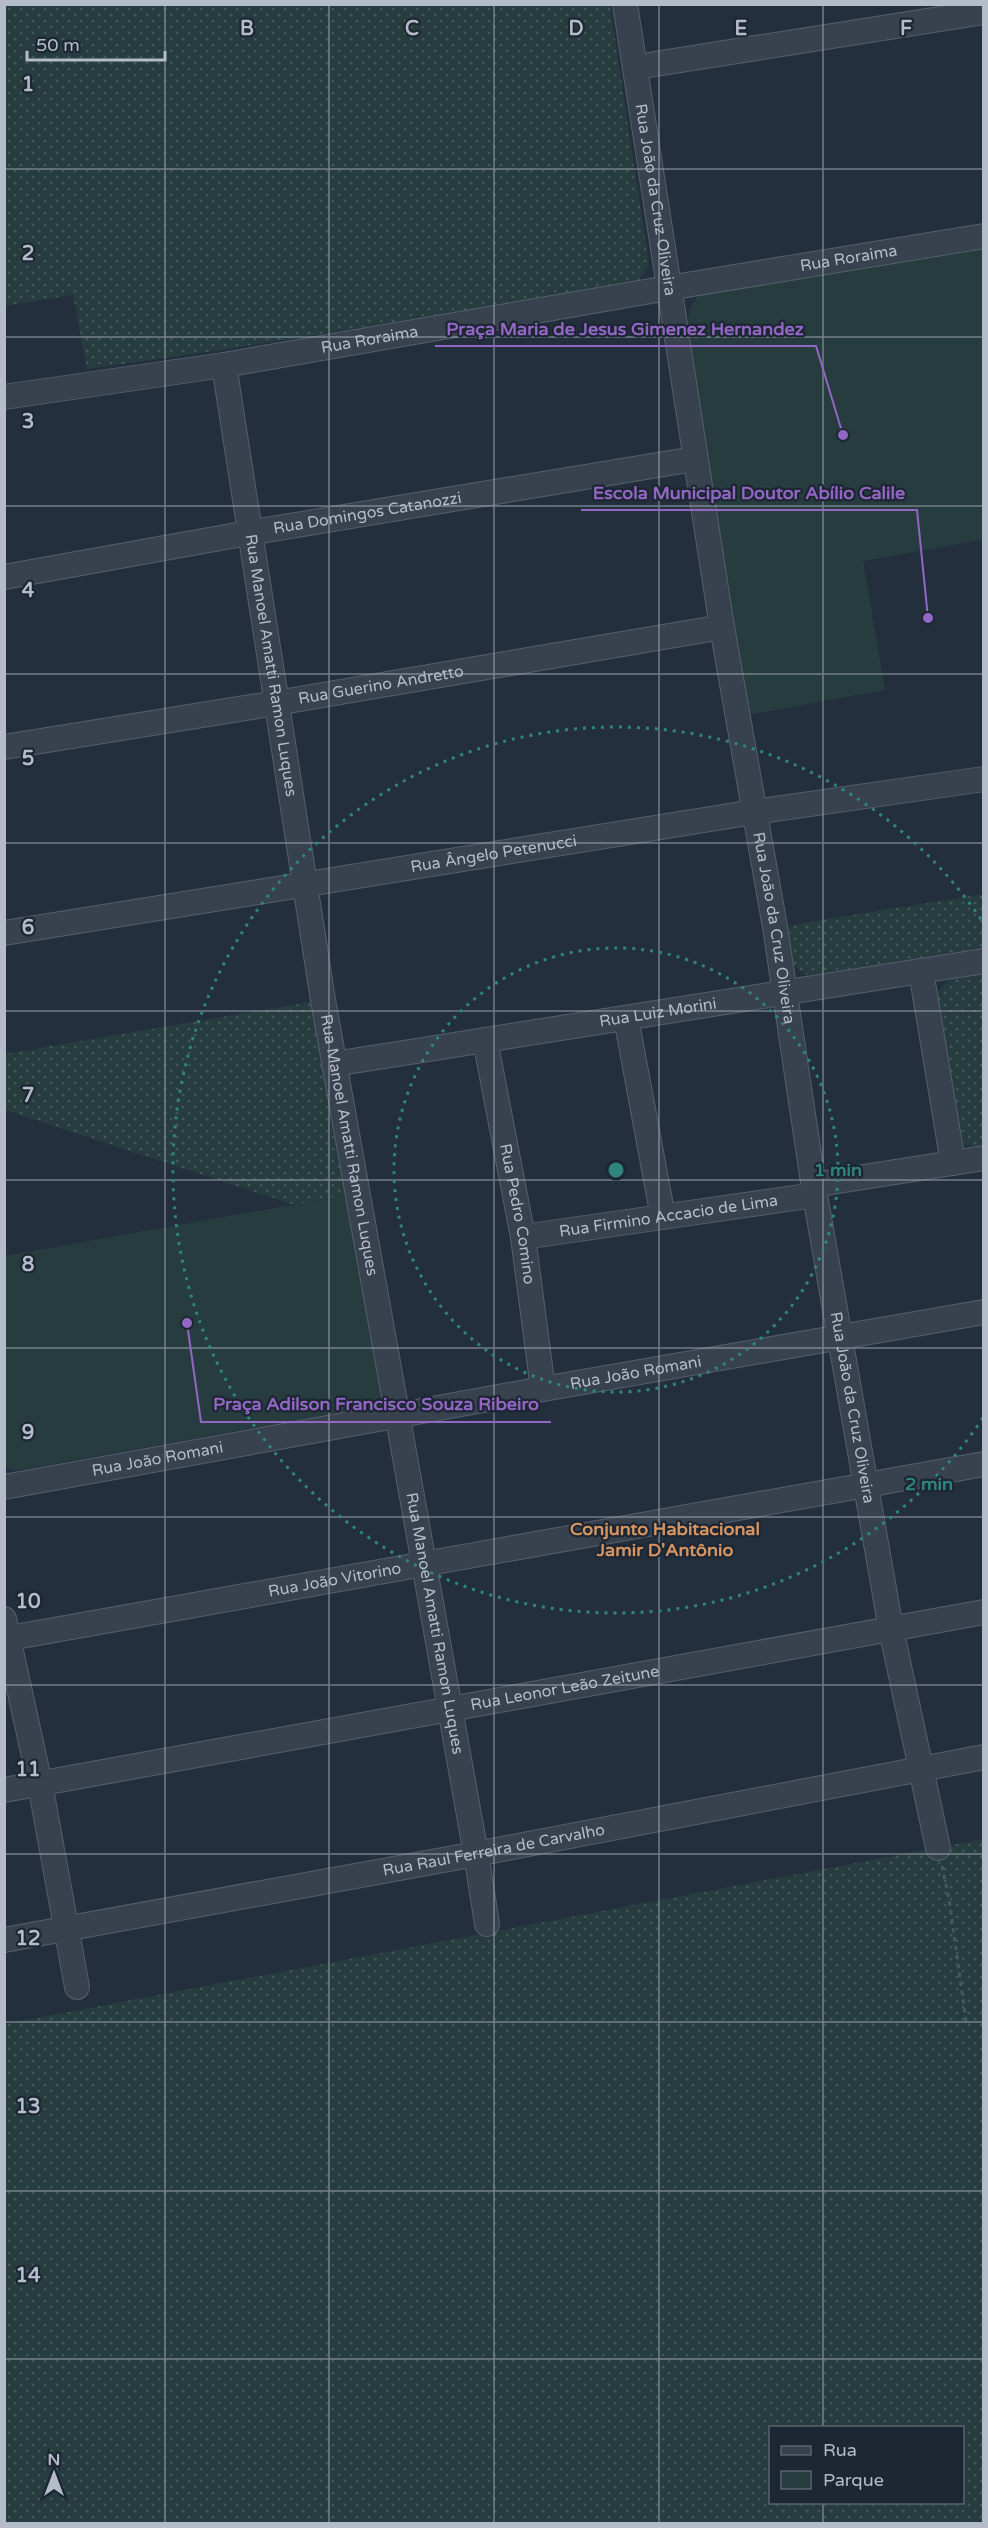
<svg xmlns="http://www.w3.org/2000/svg" width="988" height="2528" viewBox="0 0 988 2528" font-family="'Varela Round',sans-serif">
<defs>
<pattern id="grass-dots" width="8" height="8" patternUnits="userSpaceOnUse" patternTransform="scale(1.5)"><rect width="8" height="8" fill="#263c3f"/><path d="M2 2h.1M6 6h.1" fill="none" stroke="#435659" stroke-width="1.8" stroke-linecap="round"/></pattern>
</defs>
<rect width="100%" height="100%" fill="#242f3e"/>
<!-- grass -->
<g fill="url(#grass-dots)" fill-rule="evenodd">
<polygon points="5,5 610,5 649,265 637,283 221,350 87,369 73,295 5,306"/>
<polygon points="983,894 983,948 826,974 805,975 791,962 785,926"/>
<path d="M983 972V1147L965 1145 955 1126 935 999C945 974 960 976 983 972Z"/>
<polygon points="316,1001 348,1195 294,1205 5,1110 5,1054"/>
<path d="M983 1839V2523L5 2524V2024ZM770 2428H962V2502H770Z"/>
</g>
<!-- green -->
<g fill="#263c3f">
<polygon points="983,248 983,540 863,561 885,690 748,715 686,329 691,306 700,293"/>
<polygon points="348,1195 382,1391 379,1401 371,1407 14,1471 4,1466 4,1256"/>
</g>
<g fill="none" stroke-linecap="round" stroke-linejoin="round">
<!-- minor casing -->
<g stroke="#565f6c" stroke-width="26">
<g id="minor">
<path id="s1" d="M625 4 722 627 775 927 815 1195 891 1629 938 1848"/>
<polyline points="636,67 984,12"/>
<path id="s2" d="M224 365 323 1000 476 1854 487 1924"/>
<path id="s3" d="M4 397 224 365 668 288 984 236"/>
<path id="s4" d="M4 577 248 533 694 459"/>
<path id="s5" d="M4 747 276 703 722 627"/>
<path id="s6" d="M4 933 754 812 984 779"/>
<polyline points="921,971 953,1163"/>
<polyline points="626,1018 663,1217"/>
<path id="s7" d="M485 1040 523 1237 543 1389"/>
<path id="s8" d="M334 1064 984 961"/>
<polyline points="813,1185 984,1158"/>
<path id="s9" d="M523 1237 815 1195"/>
<path id="s10" d="M4 1487 543 1389 984 1312"/>
<polyline points="4,1619 40,1784 77,1987"/>
<path id="s11" d="M4 1639 984 1464"/>
<path id="s12" d="M4 1790 984 1612"/>
<path id="s13" d="M4 1940 476 1854 984 1757"/>
</g>
</g>
<!-- path -->
<polyline stroke="#44595c" stroke-width="3" stroke-dasharray="4.5 4.5" stroke-linecap="butt" points="942,1866 949,1899 966,2021"/>
<!-- minor -->
<use href="#minor" stroke="#38414e" stroke-width="24"/>
</g>
<!-- grid -->
<path fill="none" stroke="#b4bcc9" stroke-width="1.5" stroke-opacity="0.55" d="M165 4V2524M329 4V2524M494 4V2524M659 4V2524M823 4V2428M4 169H984M4 337H984M4 506H984M4 674H984M4 843H984M4 1011H984M4 1180H984M4 1348H984M4 1517H984M4 1685H984M4 1854H984M4 2022H984M4 2191H984M4 2359H984M823 2502V2524"/>
<!-- distance rings -->
<g fill="none" stroke="#308480" stroke-width="3" stroke-dasharray="3 6">
<circle cx="616" cy="1170" r="222"/>
<path d="M983 1418A443 443 0 1 1 983 922"/>
</g>
<g text-anchor="middle" dominant-baseline="central" stroke-width="4.5" stroke-linejoin="round" paint-order="stroke">
<!-- street labels -->
<g font-size="16" fill="#b4bcc9" stroke="#1d2633">
<text stroke="none"><textPath href="#s1" startOffset="198">Rua João da Cruz Oliveira</textPath></text>
<text stroke="none"><textPath href="#s3" startOffset="856">Rua Roraima</textPath></text>
<text stroke="none"><textPath href="#s3" startOffset="370">Rua Roraima</textPath></text>
<text stroke="none"><textPath href="#s4" startOffset="369">Rua Domingos Catanozzi</textPath></text>
<text stroke="none"><textPath href="#s2" startOffset="304">Rua Manoel Amatti Ramon Luques</textPath></text>
<text stroke="none"><textPath href="#s5" startOffset="382">Rua Guerino Andretto</textPath></text>
<text stroke="none"><textPath href="#s6" startOffset="496">Rua Ângelo Petenucci</textPath></text>
<text stroke="none"><textPath href="#s1" startOffset="936">Rua João da Cruz Oliveira</textPath></text>
<text stroke="none"><textPath href="#s8" startOffset="328">Rua Luiz Morini</textPath></text>
<text stroke="none"><textPath href="#s2" startOffset="790">Rua Manoel Amatti Ramon Luques</textPath></text>
<text stroke="none"><textPath href="#s7" startOffset="177">Rua Pedro Comino</textPath></text>
<text stroke="none"><textPath href="#s9" startOffset="147">Rua Firmino Accacio de Lima</textPath></text>
<text stroke="none"><textPath href="#s10" startOffset="642">Rua João Romani</textPath></text>
<text stroke="none"><textPath href="#s1" startOffset="1422">Rua João da Cruz Oliveira</textPath></text>
<text stroke="none"><textPath href="#s10" startOffset="156">Rua João Romani</textPath></text>
<text stroke="none"><textPath href="#s11" startOffset="336">Rua João Vitorino</textPath></text>
<text stroke="none"><textPath href="#s2" startOffset="1276">Rua Manoel Amatti Ramon Luques</textPath></text>
<text stroke="none"><textPath href="#s12" startOffset="570">Rua Leonor Leão Zeitune</textPath></text>
<text stroke="none"><textPath href="#s13" startOffset="498">Rua Raul Ferreira de Carvalho</textPath></text>
</g>
<!-- neighbourhood labels -->
<g font-size="18" font-weight="bold" fill="#d59563" stroke="#1d2633">
<text x="665" y="1529">Conjunto Habitacional<tspan x="665" dy="21">Jamir D'Antônio</tspan></text>
</g>
</g>
<g font-size="20" text-anchor="middle" font-weight="bold" fill="#b4bcc9" stroke="#1d2633" stroke-width="4.5" stroke-linejoin="round" paint-order="stroke">
<text x="247" y="35">B</text>
<text x="412" y="35">C</text>
<text x="576" y="35">D</text>
<text x="741" y="35">E</text>
<text x="906" y="35">F</text>
<text x="28" y="91">1</text>
<text x="28" y="260">2</text>
<text x="28" y="428">3</text>
<text x="28" y="597">4</text>
<text x="28" y="765">5</text>
<text x="28" y="934">6</text>
<text x="28" y="1102">7</text>
<text x="28" y="1271">8</text>
<text x="28" y="1439">9</text>
<text x="28" y="1608">10</text>
<text x="28" y="1776">11</text>
<text x="28" y="1945">12</text>
<text x="28" y="2113">13</text>
<text x="28" y="2282">14</text>
</g>
<circle cx="616" cy="1170" r="9" fill="#308480" stroke="#1d2633" stroke-width="3"/>
<g font-size="18" text-anchor="middle" font-weight="bold" fill="#308480" stroke="#1d2633" stroke-width="4.5" stroke-linejoin="round" paint-order="stroke">
<text x="838" y="1176">1 min</text>
<text x="929" y="1490">2 min</text>
</g>
<!-- callouts -->
<path fill="none" stroke="#9266c3" stroke-width="2" d="M843 435L816 346H435M928 618L917 510H581M187 1323L201 1422H551"/>
<g fill="#9266c3" stroke="#1d2633" stroke-width="2">
<circle cx="843" cy="435" r="6"/>
<circle cx="928" cy="618" r="6"/>
<circle cx="187" cy="1323" r="6"/>
</g>
<g font-size="18" text-anchor="middle" font-weight="bold" fill="#9266c3" stroke="#1d2633" stroke-width="4.5" stroke-linejoin="round" paint-order="stroke">
<text x="625" y="335">Praça Maria de Jesus Gimenez Hernandez</text>
<text x="749" y="499">Escola Municipal Doutor Abílio Calile</text>
<text x="376" y="1410">Praça Adilson Francisco Souza Ribeiro</text>
</g>
<!-- border -->
<rect width="988" height="2528" fill="none" stroke="#b4bcc9" stroke-width="12"/>
<!-- legend -->
<rect x="769" y="2426" width="195" height="78" fill="#1d2633" stroke="#59626f" stroke-width="1.5"/>
<rect x="781" y="2446" width="30" height="9" fill="#38414e" stroke="#59626f" stroke-width="1.5"/>
<text x="823" y="2456" font-size="18" fill="#b4bcc9">Rua</text>
<rect x="781" y="2471" width="30" height="18" fill="#263c3f" stroke="#59626f" stroke-width="1.5"/>
<text x="823" y="2486" font-size="18" fill="#b4bcc9">Parque</text>
<!-- north arrow -->
<g transform="translate(54 2474)" stroke="#1d2633" stroke-width="4.5" paint-order="stroke">
<path d="M0-4.5L10 22L0 15L-10 22Z" fill="#b4bcc9"/>
<text y="-9" font-size="16" font-weight="bold" text-anchor="middle" fill="#b4bcc9">N</text>
</g>
<!-- scale -->
<path d="M27 51v9h138v-9" fill="none" stroke="#b4bcc9" stroke-width="3"/>
<text x="36" y="51" font-size="18" fill="#b4bcc9" stroke="#1d2633" stroke-width="4.5" paint-order="stroke">50 m</text>
</svg>
